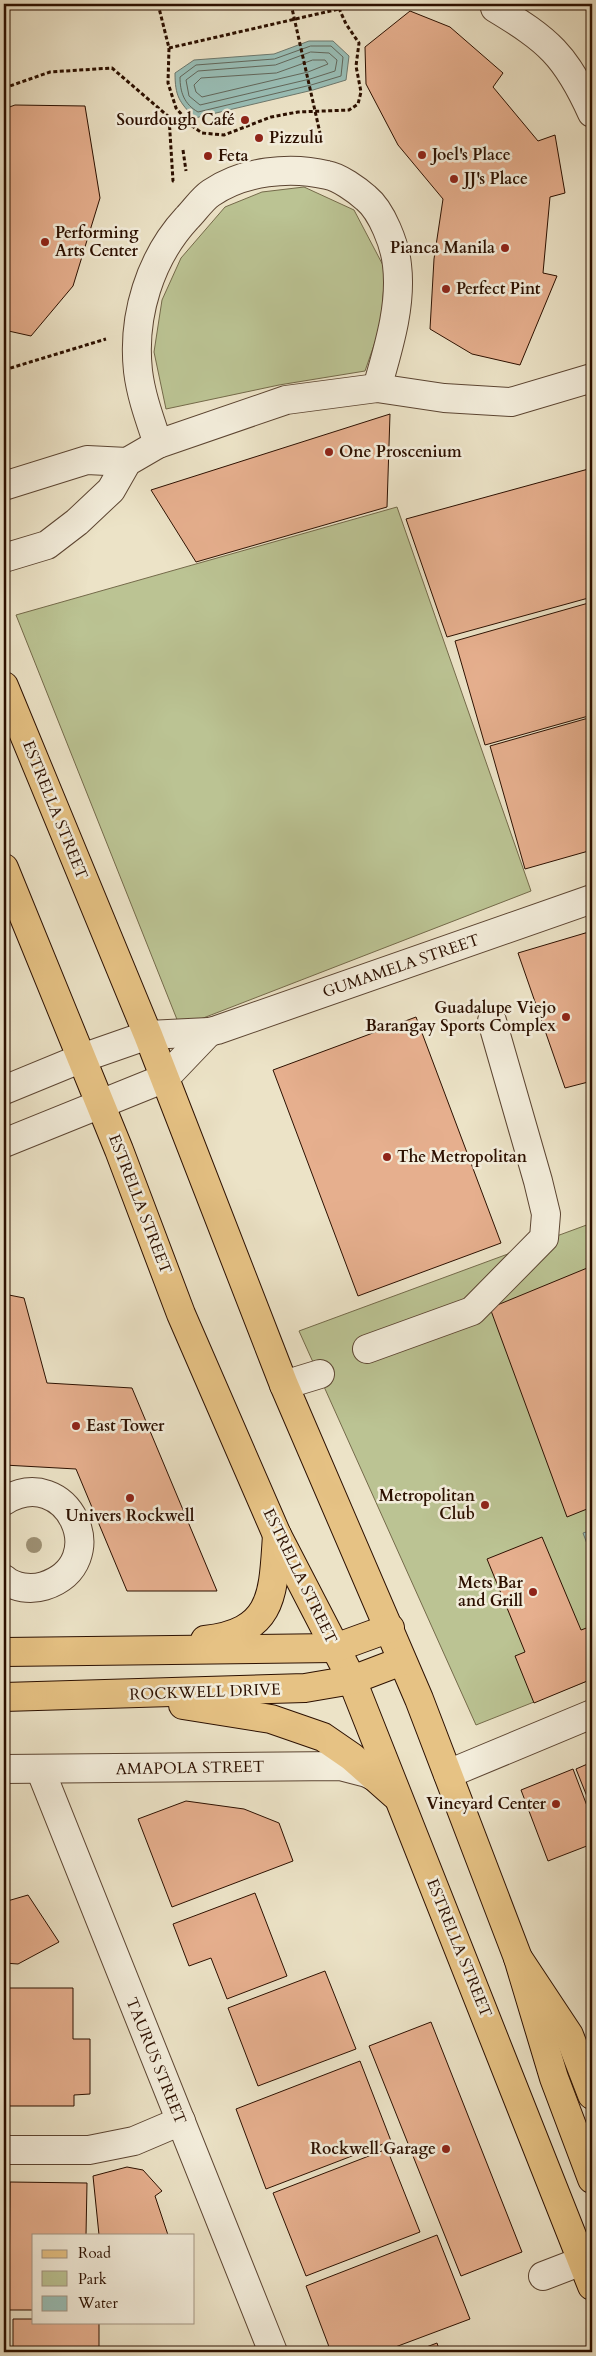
<svg xmlns="http://www.w3.org/2000/svg" width="596" height="2356" viewBox="0 0 596 2356" font-family="Cardo,serif">
<rect width="100%" height="100%" fill="#ece3c7"/>
<filter id="stains"><feTurbulence type="fractalNoise" baseFrequency=".004" numOctaves="4"/><feColorMatrix values="0 0 0 0 .2 0 0 0 0 .09 0 0 0 0 .02 0 0 0 .5 -.17"/></filter>
<radialGradient id="worn" r=".72"><stop offset=".6" stop-color="#630" stop-opacity="0"/><stop offset="1" stop-color="#630" stop-opacity=".3"/></radialGradient>
<!-- green -->
<g fill="#bbc393" stroke="#746a4a">
<polygon points="304,187 354,210 385,269 381,325 365,371 279,385 166,409 154,352 162,300 181,258 225,207 262,192"/>
<polygon points="397,507 531,891 180,1027 16,615"/>
<polygon points="592,1223 592,1679 476,1725 299,1331"/>
</g>
<!-- water -->
<g fill="#99beb6" stroke="#6d786d">
<path d="M309 41H333L349 56 346 80 313 90 195 118C179 102 175 96 175 73L194 60 274 54Z"/>
<polygon points="592,1530 592,1557 583,1533"/>
</g>
<g fill="none" stroke-linecap="round" stroke-linejoin="round">
<!-- shore -->
<g stroke="#62675b" stroke-width="1">
<path d="M311 46H331L343 57 341 76 311 85 198 112C184 104 180 92 180 77L196 65 274 59Z"/>
<polygon points="311,52 329,53 337,60 335,71 310,79 200,105 189,96 186,80 198,71 275,65"/>
<polygon points="313,60 325,60 328,64 308,72 202,97 196,92 194,85 201,78 276,73"/>
</g>
</g>
<!-- building -->
<g fill="#e6af8e" stroke="#2c1000">
<polygon points="410,11 450,27 503,73 493,87 538,141 555,135 565,193 550,197 543,273 557,276 520,365 472,354 430,329 434,259 443,199 398,145 366,84 365,47"/>
<polygon points="15,105 85,106 100,198 73,286 31,336 4,330 4,109"/>
<polygon points="390,414 387,507 196,562 151,490"/>
<polygon points="592,468 592,597 447,637 406,519"/>
<polygon points="592,602 592,715 485,745 455,641"/>
<polygon points="592,717 592,850 525,869 490,746"/>
<polygon points="592,931 592,1081 565,1088 518,953"/>
<polygon points="416,1017 501,1243 358,1296 273,1070"/>
<polygon points="592,1266 592,1507 567,1517 490,1308"/>
<polygon points="4,1294 24,1298 47,1383 132,1388 217,1591 127,1591 76,1469 4,1465"/>
<polygon points="542,1537 581,1630 592,1626 592,1679 534,1703 515,1656 525,1652 487,1559"/>
<polygon points="592,1762 592,1809 576,1769"/>
<polygon points="573,1769 592,1819 592,1844 548,1861 521,1790"/>
<polygon points="186,1801 244,1809 279,1823 293,1861 172,1907 138,1819"/>
<polygon points="255,1893 287,1976 227,1999 211,1958 189,1966 173,1924"/>
<polygon points="28,1895 59,1942 18,1964 4,1963 4,1902"/>
<polygon points="325,1971 356,2049 258,2086 228,2008"/>
<polygon points="4,1988 73,1988 73,2039 90,2039 90,2094 74,2095 74,2106 4,2106"/>
<polygon points="431,2022 522,2252 461,2276 369,2046"/>
<polygon points="360,2061 391,2141 266,2189 236,2109"/>
<polygon points="387,2149 420,2232 306,2276 273,2193"/>
<polygon points="127,2167 143,2170 162,2191 155,2196 168,2235 99,2235 93,2176"/>
<polygon points="10,2182 87,2183 86,2235 34,2235 34,2310 9,2310"/>
<polygon points="437,2235 470,2319 382,2352 331,2352 306,2286"/>
<polygon points="13,2319 34,2319 34,2322 99,2322 99,2352 13,2352"/>
<polygon points="437,2343 440,2352 413,2352"/>
</g>
<g fill="none" stroke-linecap="round" stroke-linejoin="round">
<!-- minor casing -->
<g stroke="#5c4532" stroke-width="30">
<g id="minor">
<path d="M495 8C548 40 566 55 592 113"/>
<path d="M158 444C150 420 141 396 138 371 132 316 150 258 187 218 195 210 202 199 211 193 243 171 290 166 327 175 339 177 357 190 366 198 382 211 395 245 397 265 402 306 388 349 377 388"/>
<polyline points="4,486 87,460 127,462"/>
<polyline points="4,558 47,545 77,522 111,490 127,462 158,444 286,400 377,388 444,398 511,402 592,378"/>
<polyline points="4,1090 82,1058 148,1035 209,1032 217,1030 592,899"/>
<polyline points="4,1143 165,1078 209,1032"/>
<polyline points="367,1349 472,1311 544,1238 546,1214 538,1181 492,1021"/>
<polyline points="284,1385 320,1374"/>
<path d="M4 1501C67 1462 115 1563 44 1586 31 1590 14 1588 4 1579"/>
<polyline points="4,1769 340,1766 367,1773 375,1777"/>
<polyline points="40,1769 273,2352"/>
<polyline points="448,1774 592,1714"/>
<polyline points="4,2150 89,2150 134,2141 181,2121"/>
<polyline points="543,2276 582,2261"/>
</g>
</g>
<!-- major casing -->
<g stroke="#2c1000" stroke-width="30">
<g id="major">
<polyline points="4,686 148,1035 284,1385 419,1699 518,1958 569,2035 592,2095"/>
<polyline points="4,868 119,1150 181,1314 277,1535 352,1680 592,2286"/>
<path d="M205 1640C275 1632 273 1593 277 1535"/>
<polyline points="4,1652 335,1648 390,1628"/>
<polyline points="4,1697 305,1688 352,1680 402,1661"/>
<polyline points="183,1705 271,1719 323,1737 352,1757 395,1795"/>
</g>
</g>
<!-- highway casing -->
<g stroke="#2c1000" stroke-width="30">
<polyline id="highway" points="518,1958 554,2078 592,2179"/>
</g>
<!-- path -->
<g stroke="#2c1000" stroke-width="3" stroke-dasharray="4 2.5" stroke-linecap="butt">
<polyline points="158,4 169,48 168,83 176,108 192,126 202,133 224,135 271,117 298,112 349,110 358,104 361,92 356,66 359,43 346,24 337,4"/>
<polyline points="291,4 322,142"/>
<polyline points="169,48 339,9"/>
<polyline points="4,88 50,72 112,68 169,117 173,181 176,182"/>
<polyline points="183,150 186,171"/>
<polyline points="4,370 106,339"/>
</g>
<!-- minor -->
<use href="#minor" stroke="#f3eddb" stroke-width="28"/>
<!-- major -->
<use href="#major" stroke="#e6c284" stroke-width="28"/>
<!-- highway -->
<use href="#highway" stroke="#e6c284" stroke-width="28"/>
</g>
<!-- trees -->
<circle fill="#9e9276" cx="34" cy="1545" r="8"/>
<!-- markers -->
<g fill="#8f2418" stroke="#f3eddb" stroke-width="2">
<circle cx="245" cy="120" r="5"/>
<circle cx="259" cy="138" r="5"/>
<circle cx="422" cy="155" r="5"/>
<circle cx="208" cy="156" r="5"/>
<circle cx="454" cy="179" r="5"/>
<circle cx="45" cy="242" r="5"/>
<circle cx="505" cy="248" r="5"/>
<circle cx="446" cy="289" r="5"/>
<circle cx="329" cy="452" r="5"/>
<circle cx="566" cy="1017" r="5"/>
<circle cx="387" cy="1157" r="5"/>
<circle cx="76" cy="1426" r="5"/>
<circle cx="130" cy="1498" r="5"/>
<circle cx="485" cy="1505" r="5"/>
<circle cx="533" cy="1592" r="5"/>
<circle cx="556" cy="1804" r="5"/>
<circle cx="446" cy="2149" r="5"/>
</g>
<g text-anchor="middle" dominant-baseline="central" stroke-width="5" stroke-linejoin="round" paint-order="stroke">
<!-- poi labels -->
<g font-size="16" font-weight="bold" fill="#2c1000" stroke="#f3eddb" text-anchor="start">
<text x="235" y="120" text-anchor="end">Sourdough Café</text>
<text x="269" y="138">Pizzulu</text>
<text x="432" y="155">Joel's Place</text>
<text x="218" y="156">Feta</text>
<text x="464" y="179">JJ's Place</text>
<text x="55" y="233">Performing<tspan x="55" dy="18">Arts Center</tspan></text>
<text x="495" y="248" text-anchor="end">Pianca Manila</text>
<text x="456" y="289">Perfect Pint</text>
<text x="339" y="452">One Proscenium</text>
<text x="556" y="1008" text-anchor="end">Guadalupe Viejo<tspan x="556" dy="18">Barangay Sports Complex</tspan></text>
<text x="397" y="1157">The Metropolitan</text>
<text x="86" y="1426">East Tower</text>
<text x="475" y="1496" text-anchor="end">Metropolitan<tspan x="475" dy="18">Club</tspan></text>
<text x="130" y="1516" text-anchor="middle">Univers Rockwell</text>
<text x="523" y="1583" text-anchor="end">Mets Bar<tspan x="523" dy="18">and Grill</tspan></text>
<text x="546" y="1804" text-anchor="end">Vineyard Center</text>
<text x="436" y="2149" text-anchor="end">Rockwell Garage</text>
</g>
<!-- street labels -->
<g font-size="16" fill="#2c1000" stroke="#f3eddb">
<text transform="translate(55 810) rotate(68)">ESTRELLA STREET</text>
<text transform="translate(401 966) rotate(-19)">GUMAMELA STREET</text>
<text transform="translate(140 1204) rotate(69)">ESTRELLA STREET</text>
<text transform="translate(300 1576) rotate(64)">ESTRELLA STREET</text>
<text transform="translate(205 1692) rotate(-2)">ROCKWELL DRIVE</text>
<text transform="translate(190 1768) rotate(-1)">AMAPOLA STREET</text>
<text transform="translate(459 1948) rotate(68)">ESTRELLA STREET</text>
<text transform="translate(156 2061) rotate(68)">TAURUS STREET</text>
</g>
</g>
<!-- margin -->
<rect width="596" height="2356" fill="none" stroke="#ece3c7" stroke-width="20"/>
<rect x="5" y="5" width="586" height="2346" fill="none" stroke="#2c1000" stroke-width="2.5"/>
<rect x="10" y="10" width="576" height="2336" fill="none" stroke="#2c1000"/>
<!-- legend -->
<rect x="32" y="2234" width="162" height="90" fill="#f3eddb" stroke="#a39583"/>
<rect x="42" y="2250" width="25" height="8" fill="#e6c284" stroke="#a39583"/>
<text x="78" y="2258" font-size="15" fill="#2c1000">Road</text>
<rect x="42" y="2271" width="25" height="15" fill="#bbc393" stroke="#a39583"/>
<text x="78" y="2284" font-size="15" fill="#2c1000">Park</text>
<rect x="42" y="2296" width="25" height="15" fill="#99beb6" stroke="#a39583"/>
<text x="78" y="2308" font-size="15" fill="#2c1000">Water</text>
<rect width="100%" height="100%" filter="url(#stains)"/>
<rect width="100%" height="100%" fill="url(#worn)"/>
</svg>
